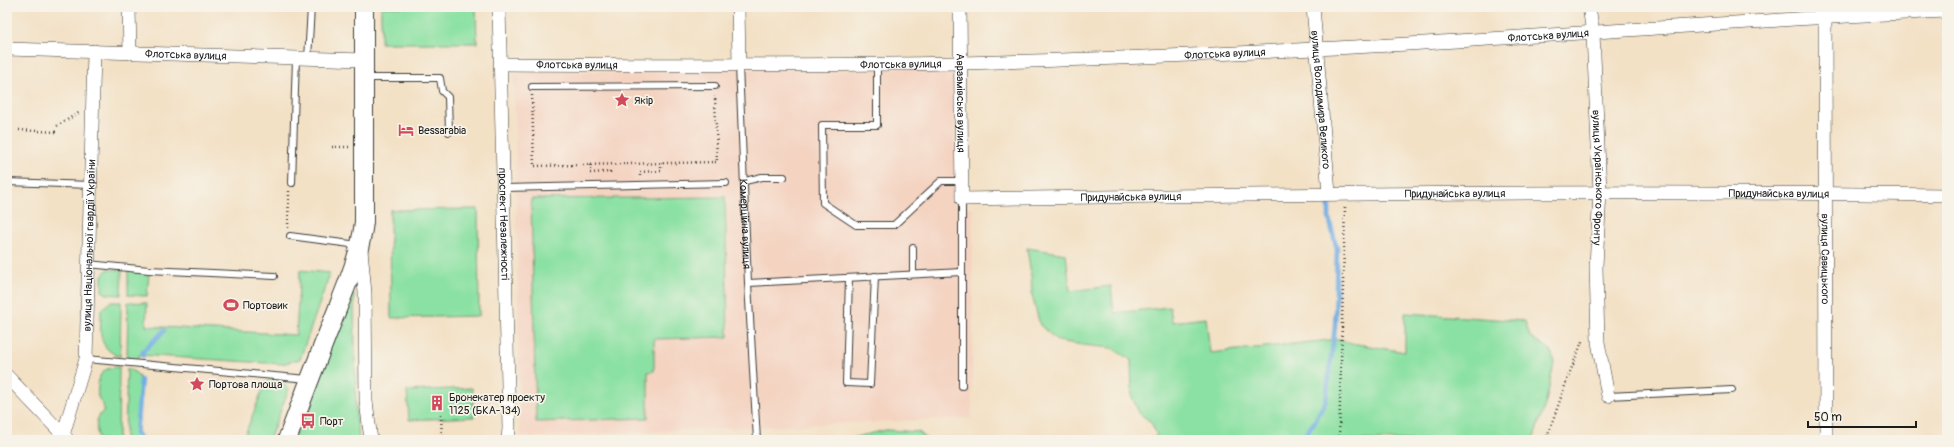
<svg xmlns="http://www.w3.org/2000/svg" width="1954" height="447" viewBox="0 0 1954 447" font-family="Pangolin,sans-serif">
<rect width="100%" height="100%" fill="#f7f3e8"/>
<filter id="ink" filterUnits="userSpaceOnUse"><feTurbulence type="fractalNoise" baseFrequency=".025" numOctaves="2"/><feDisplacementMap in="SourceGraphic" scale="8" xChannelSelector="R" yChannelSelector="G"/><feConvolveMatrix kernelMatrix="1 2 1 2 8 2 1 2 1" color-interpolation-filters="sRGB"/></filter>
<filter id="wash" filterUnits="userSpaceOnUse"><feTurbulence type="fractalNoise" baseFrequency=".012" numOctaves="4" result="noise"/><feDisplacementMap in="SourceGraphic" scale="16" xChannelSelector="R" yChannelSelector="G"/><feGaussianBlur stdDeviation="0.9" result="paint"/><feColorMatrix in="noise" values="0 0 0 0 0 0 0 0 0 0 0 0 0 0 0 0 0 1.4 0 .05"/><feComposite in="paint" operator="in"/></filter>
<g filter="url(#wash)">
<rect width="100%" height="100%" fill="#f3e1c6"/>
<!-- built -->
<polygon fill="#f4d3c1" points="949,68 955,75 954,205 973,208 972,418 520,437 514,75 524,72"/>
<!-- green -->
<g fill="#8be1a3" stroke="#547e60">
<polygon points="381,7 476,7 477,43 381,43"/>
<polygon points="725,197 728,337 654,339 654,371 648,372 648,418 536,422 531,199"/>
<polygon points="478,209 479,316 391,318 390,210"/>
<polygon points="1027,248 1066,254 1070,291 1111,286 1114,313 1170,307 1172,322 1206,318 1210,353 1339,339 1351,343 1405,352 1405,313 1525,321 1530,337 1551,350 1554,363 1546,402 1533,440 1151,440 1157,435 1151,422 1139,413 1132,397 1131,360 1112,348 1083,345 1058,341 1040,325 1032,295 1031,275"/>
<polygon points="108,269 122,270 121,295 107,294 102,291 102,275"/>
<polygon points="300,270 330,273 300,359 282,364 139,355 138,359 127,358 128,302 147,303 146,326 296,335"/>
<polygon points="128,271 149,273 147,296 128,295"/>
<polygon points="352,292 354,295 356,413 359,440 293,440"/>
<path d="M110 302H121L120 357C96 347 101 331 101 310Z"/>
<path d="M119 367 118 440H99C96 430 94 417 104 411 104 403 101 403 98 397 97 393 98 388 98 384 99 372 106 367 119 367Z"/>
<polygon points="127,368 136,373 141,380 138,433 145,440 125,440"/>
<polygon points="270,379 278,380 289,389 269,440 243,440 265,383"/>
<polygon points="472,388 474,417 409,420 407,391"/>
<polygon points="886,430 919,432 928,440 843,440"/>
</g>
<g fill="none" stroke-linecap="round" stroke-linejoin="round">
<!-- stream -->
<g stroke="#72ade3" stroke-width="4.5">
<polyline points="143,356 143,351 164,331"/>
<polyline points="141,380 136,434 143,440"/>
<polyline points="1301,440 1315,421 1326,400 1335,326 1337,249 1329,218 1329,195"/>
</g>
</g>
</g>
<g filter="url(#ink)">
<g fill="none" stroke-linecap="round" stroke-linejoin="round">
<!-- lane casing -->
<g stroke="#3c3a36" stroke-width="8">
<g id="lane">
<polyline points="308,59 311,7"/>
<polyline points="877,64 877,125 822,125 823,203 856,225 894,225 941,181 962,181"/>
<path id="s1" d="M739 65 748 283 757 440"/>
<polyline points="366,78 440,78 442,91 448,97 449,132"/>
<polyline points="532,87 715,86"/>
<polyline points="745,181 762,177 784,177"/>
<polyline points="7,182 91,185"/>
<polyline points="292,183 296,58"/>
<polyline points="504,188 726,183"/>
<polyline points="290,236 358,245"/>
<polyline points="88,264 149,270 274,276"/>
<polyline points="913,274 913,248"/>
<polyline points="849,278 846,383 870,384 875,276"/>
<polyline points="748,283 962,272"/>
<polyline points="86,359 308,379"/>
<polyline points="962,386 962,199"/>
<polyline points="1608,396 1732,390"/>
</g>
</g>
<!-- street casing -->
<g stroke="#3c3a36" stroke-width="14">
<g id="street">
<polyline points="129,7 130,53"/>
<path id="s2" d="M499 7 509 428 508 440"/>
<polyline points="738,7 739,65"/>
<path id="s3" d="M960 7 962 199C1291 194 1619 190 1947 195"/>
<path id="s4" d="M1313 7 1329 193"/>
<path id="s5" d="M1589 7 1593 33 1600 192 1596 266 1598 342 1608 396"/>
<path id="s6" d="M1825 8 1826 440"/>
<path id="s7" d="M7 49 364 60"/>
<path id="s8" d="M501 64C654 65 806 66 959 63 1078 60 1197 55 1315 49 1526 39 1736 20 1947 11"/>
<polyline points="361,250 365,293 366,401 371,440"/>
<polyline points="7,376 68,440"/>
<path id="s9" d="M63 435 86 359 94 51"/>
</g>
</g>
<!-- secondary casing -->
<g stroke="#3c3a36" stroke-width="20">
<path id="secondary" d="M287 440C302 400 317 360 333 320 345 289 360 256 364 222V7"/>
</g>
<!-- path -->
<g stroke="#3c3a36" stroke-width="2.5" stroke-dasharray="1 3" stroke-linecap="butt">
<polyline points="532,95 534,166 717,162 715,96"/>
<polyline points="57,126 80,112"/>
<polyline points="19,130 56,132"/>
<polyline points="332,147 350,147"/>
<polyline points="590,165 590,173 610,172 610,176"/>
<polyline points="640,176 640,172 661,171 661,163"/>
<polyline points="288,228 289,191"/>
<polyline points="441,415 442,440"/>
<polyline points="1339,440 1345,207"/>
<polyline points="1546,440 1567,380 1583,339"/>
</g>
<!-- lane -->
<use href="#lane" stroke="#fff" stroke-width="6"/>
<!-- street -->
<use href="#street" stroke="#fff" stroke-width="13"/>
<!-- secondary -->
<use href="#secondary" stroke="#fff" stroke-width="18"/>
</g>
</g>
<!-- icons -->
<defs>
<g id="sight-bare" transform="scale(1.2)"><path d="M0-6L1.8-2.2L6-1.7L2.9 1.2L3.7 5.4L0 3.3L-3.7 5.4L-2.9 1.2L-6-1.7L-1.8-2.2Z" fill="#d1495b" stroke="#f7f3e8" stroke-width="2.5" paint-order="stroke"/></g>
<g id="hotel-bare" transform="scale(1.2)"><path d="M-6-4.5h1.5V1H6V5H4.5V3h-9V5H-6ZM-4 0a1.8 1.8 0 1 1 3.6 0ZM.5 0V-2.5h3Q6-2.5 6 0Z" fill="#d1495b" stroke="#f7f3e8" stroke-width="2.5" paint-order="stroke"/></g>
<g id="stadium-bare" transform="scale(1.2)"><path d="M0-5a6.5 5 0 1 0 0 10a6.5 5 0 1 0 0-10ZM-3.5-1.8h7v3.6h-7Z" fill="#d1495b" stroke="#f7f3e8" stroke-width="2.5" paint-order="stroke"/></g>
<g id="building-bare" transform="scale(1.2)"><path d="M-4-6H4V6H1V3H-1V6H-4ZM-2.5-4.3h1.7v1.8h-1.7ZM.8-4.3h1.7v1.8H.8ZM-2.5-1h1.7V.8h-1.7ZM.8-1h1.7V.8H.8Z" fill="#d1495b" stroke="#f7f3e8" stroke-width="2.5" paint-order="stroke"/></g>
<g id="bus-bare" transform="scale(1.2)"><path d="M-5-6H5V4H4V6H2V4H-2V6H-4V4H-5ZM-3.5-4V0h7V-4ZM-3.5 1.2v1.5H-2V1.2ZM2 1.2v1.5H3.5V1.2Z" fill="#d1495b" stroke="#f7f3e8" stroke-width="2.5" paint-order="stroke"/></g>
</defs>
<g fill-rule="evenodd">
<use href="#sight-bare" x="622" y="100"/>
<use href="#hotel-bare" x="406" y="130"/>
<use href="#stadium-bare" x="231" y="305"/>
<use href="#sight-bare" x="197" y="384"/>
<use href="#building-bare" x="437" y="403"/>
<use href="#bus-bare" x="308" y="421"/>
</g>
<g text-anchor="middle" dominant-baseline="central" stroke-width="3.5" stroke-linejoin="round" paint-order="stroke">
<!-- street labels -->
<g font-size="11" fill="#1c1c1c" stroke="#f7f3e8">
<text stroke="none"><textPath href="#s8" startOffset="1048">Флотська вулиця</textPath></text>
<text stroke="none"><textPath href="#s8" startOffset="724">Флотська вулиця</textPath></text>
<text stroke="none"><textPath href="#s7" startOffset="179">Флотська вулиця</textPath></text>
<text stroke="none"><textPath href="#s8" startOffset="400">Флотська вулиця</textPath></text>
<text stroke="none"><textPath href="#s8" startOffset="76">Флотська вулиця</textPath></text>
<text stroke="none"><textPath href="#s4" startOffset="93">вулиця Володимира Великого</textPath></text>
<text stroke="none"><textPath href="#s3" startOffset="96">Авраамівська вулиця</textPath></text>
<text stroke="none"><textPath href="#s5" startOffset="171">вулиця Українського Фронту</textPath></text>
<text stroke="none"><textPath href="#s3" startOffset="685">Придунайська вулиця</textPath></text>
<text stroke="none"><textPath href="#s3" startOffset="1009">Придунайська вулиця</textPath></text>
<text stroke="none"><textPath href="#s3" startOffset="361">Придунайська вулиця</textPath></text>
<text stroke="none"><textPath href="#s2" startOffset="217">проспект Незалежності</textPath></text>
<text stroke="none"><textPath href="#s1" startOffset="159">Комерційна вулиця</textPath></text>
<text stroke="none"><textPath href="#s9" startOffset="193">вулиця Національної гвардії України</textPath></text>
<text stroke="none"><textPath href="#s6" startOffset="251">вулиця Савицького</textPath></text>
</g>
<!-- poi labels -->
<g font-size="11" fill="#1c1c1c" stroke="#f7f3e8" text-anchor="start">
<text x="634" y="100">Якір</text>
<text x="418" y="130">Bessarabia</text>
<text x="243" y="305">Портовик</text>
<text x="209" y="384">Портова площа</text>
<text x="449" y="397">Бронекатер проекту<tspan x="449" dy="13">1125 (БКА-134)</tspan></text>
<text x="320" y="421">Порт</text>
</g>
</g>
<!-- margin -->
<rect width="1954" height="447" fill="none" stroke="#f7f3e8" stroke-width="24"/>
<!-- scale -->
<path d="M1808 421v6h108v-6" fill="none" stroke="#1c1c1c" stroke-width="2"/>
<text x="1814" y="421" font-size="12" fill="#1c1c1c" stroke="#f7f3e8" stroke-width="3" paint-order="stroke">50 m</text>
</svg>
